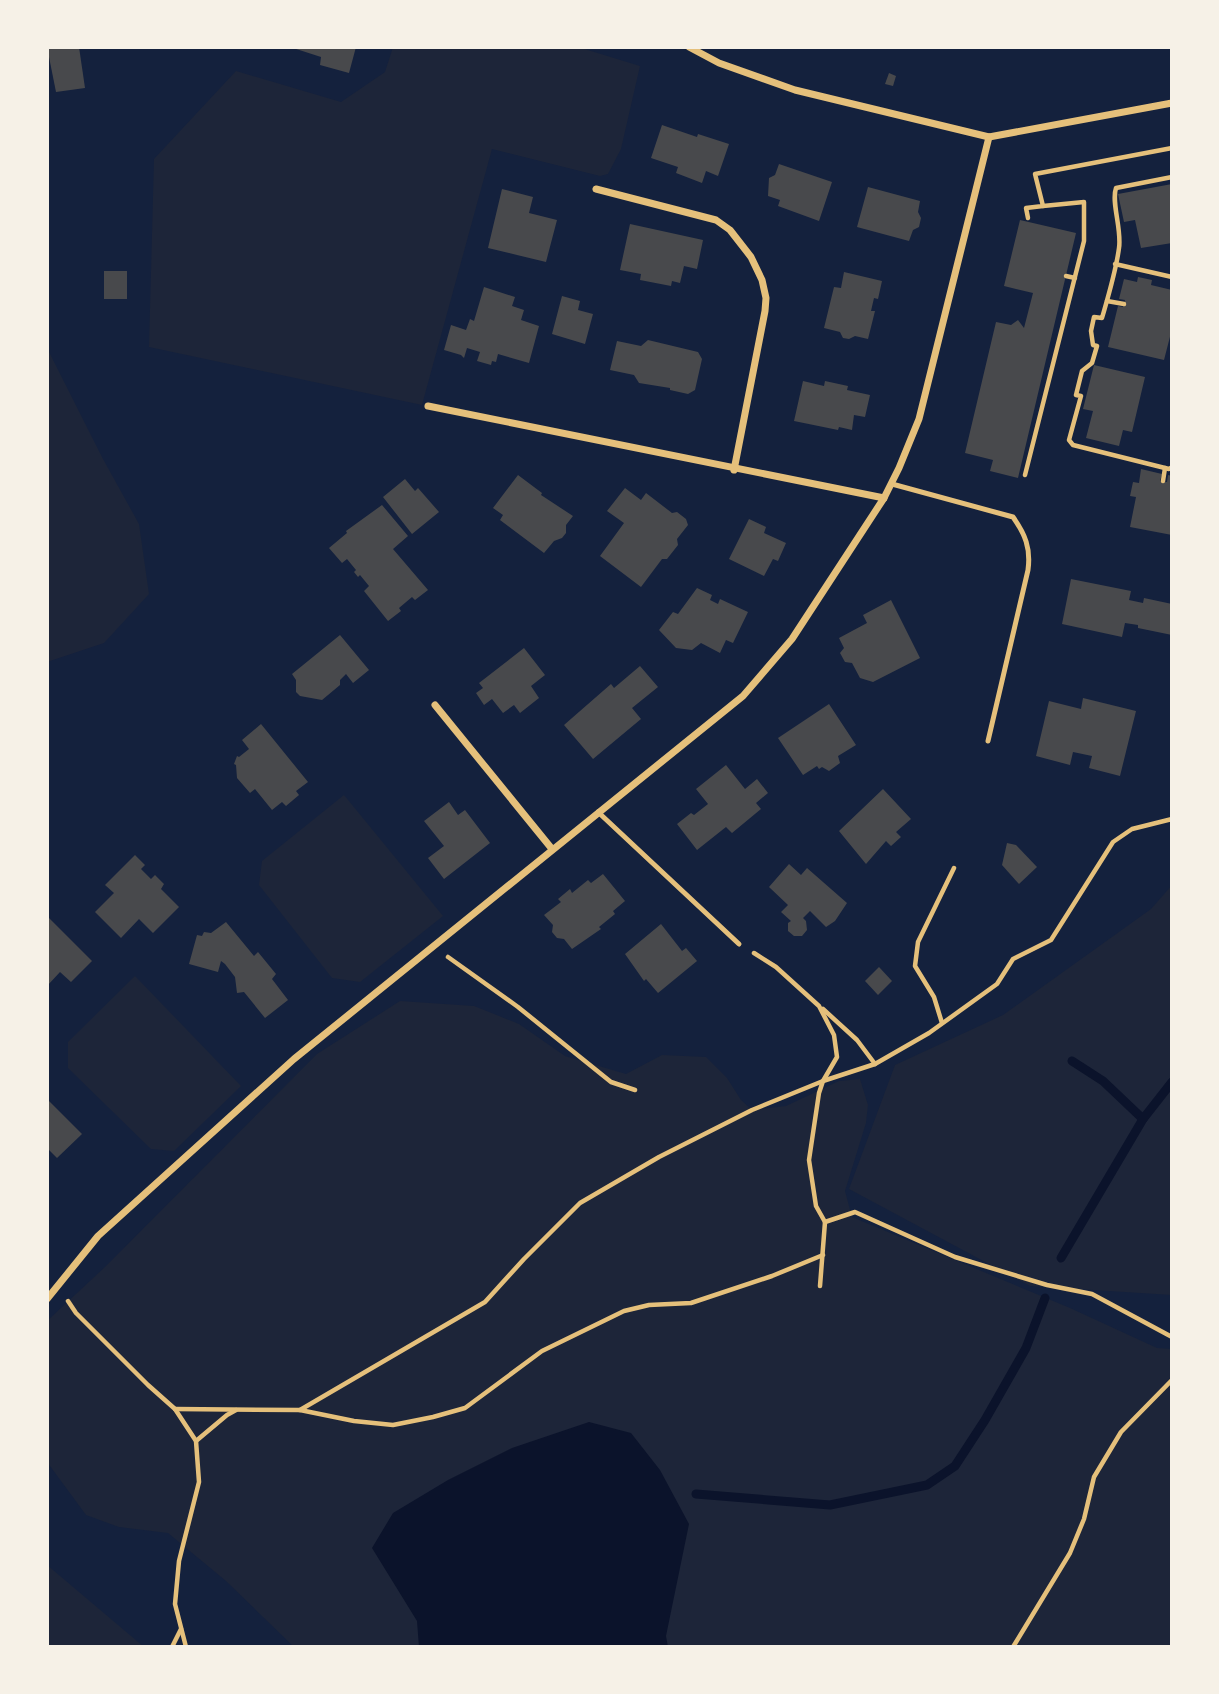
<svg xmlns="http://www.w3.org/2000/svg" width="1219" height="1694" viewBox="0 0 1219 1694" font-family="'DM Sans',sans-serif">
<rect width="100%" height="100%" fill="#14213d"/>
<!-- green -->
<g fill="#1d2539">
<polygon points="393,47 578,47 640,66 621,149 608,174 600,176 492,149 422,405 149,347 154,159 236,71 341,102 385,72"/>
<polygon points="47,348 103,459 139,524 149,594 104,643 47,662"/>
<polygon points="344,795 443,916 360,982 332,978 259,885 262,861"/>
<polygon points="1172,885 1172,1295 1030,1286 849,1189 895,1065 1003,1015 1151,909"/>
<polygon points="135,976 241,1086 174,1151 151,1149 68,1068 68,1042"/>
<polygon points="400,1001 474,1006 519,1024 565,1056 626,1074 662,1055 706,1057 727,1078 741,1100 752,1110 786,1106 839,1081 860,1079 868,1105 866,1123 845,1191 852,1217 1070,1308 1157,1348 1172,1349 1172,1647 294,1647 226,1581 168,1533 119,1527 86,1515 47,1462 47,1321 105,1267 317,1054"/>
<polygon points="47,1565 144,1647 47,1647"/>
</g>
<!-- water -->
<polygon fill="#0b132b" points="589,1422 631,1433 660,1470 689,1524 666,1636 668,1647 419,1647 417,1621 372,1548 393,1513 448,1480 512,1448"/>
<g fill="none" stroke-linecap="round" stroke-linejoin="round">
<!-- stream -->
<g stroke="#0b132b" stroke-width="9">
<polyline points="1072,1061 1103,1081 1143,1119"/>
<polyline points="1061,1258 1143,1119 1172,1082"/>
<polyline points="696,1494 830,1505 927,1485 955,1466 985,1420 1026,1348 1045,1298"/>
</g>
</g>
<!-- building -->
<g fill="#48494c">
<polygon points="47,47 79,47 85,88 56,92"/>
<polygon points="290,47 356,47 349,73 320,65 321,57"/>
<polygon points="889,73 896,76 893,86 885,84"/>
<polygon points="662,125 697,137 698,134 729,144 718,176 706,171 702,183 676,173 678,167 651,158"/>
<polygon points="779,164 832,182 819,221 778,206 780,200 768,196 769,178 775,175"/>
<polygon points="1172,184 1172,243 1141,248 1135,220 1124,222 1118,194"/>
<polygon points="868,187 920,201 918,212 921,218 919,227 913,230 909,241 857,227"/>
<polygon points="502,189 533,197 529,213 557,220 546,262 488,248"/>
<polygon points="1020,220 1076,233 1018,478 990,471 993,460 965,453 996,322 1011,325 1018,320 1024,328 1033,293 1004,286"/>
<polygon points="630,224 703,240 697,269 684,266 680,283 672,281 671,286 640,280 641,274 620,270"/>
<rect x="104" y="271" width="23" height="28"/>
<polygon points="844,272 882,281 878,299 874,298 871,311 875,311 868,339 855,336 849,339 843,338 840,332 824,328 834,287 841,288"/>
<polygon points="1138,277 1152,280 1151,285 1172,290 1172,329 1164,360 1108,347 1118,306 1123,307 1124,304 1125,300 1119,299 1124,279 1137,282"/>
<polygon points="484,287 515,297 512,306 524,310 521,320 539,326 529,363 498,354 496,362 492,361 491,365 477,361 480,352 467,348 464,358 461,355 444,350 451,325 466,330 470,319 474,321"/>
<polygon points="562,296 580,301 578,310 593,314 585,344 552,334"/>
<polygon points="648,340 698,352 702,359 695,390 688,394 670,390 670,388 639,383 634,375 610,370 617,341 641,346"/>
<polygon points="1094,365 1145,377 1132,432 1123,430 1119,446 1086,438 1093,411 1083,409"/>
<polygon points="803,381 824,386 825,381 848,386 847,390 870,395 865,417 854,415 852,430 839,427 838,430 794,421"/>
<polygon points="1141,469 1162,474 1160,481 1167,482 1168,475 1172,476 1172,535 1130,527 1136,497 1130,496 1133,482 1139,483"/>
<polygon points="518,475 542,493 541,495 573,516 566,525 566,533 562,538 554,541 544,553 500,520 503,515 493,508"/>
<polygon points="405,479 415,491 418,488 439,512 412,534 383,497"/>
<polygon points="625,488 641,500 646,493 672,513 677,512 686,519 688,525 677,539 678,545 667,559 662,559 641,587 600,556 624,523 607,511"/>
<polygon points="382,505 408,536 393,549 428,590 415,600 412,597 399,608 401,611 388,621 364,591 369,586 360,575 358,577 354,572 356,570 347,559 342,563 329,548 347,533 346,531"/>
<polygon points="749,519 766,527 764,533 786,543 778,561 773,559 764,576 729,559"/>
<polygon points="1071,579 1131,591 1129,600 1143,603 1144,598 1172,604 1172,635 1138,628 1138,625 1125,623 1122,637 1062,624"/>
<polygon points="697,588 712,595 710,600 718,604 720,599 748,612 733,643 726,640 720,653 701,643 692,650 676,648 659,630 673,612 678,614"/>
<polygon points="891,600 920,658 873,682 860,678 852,663 845,662 840,653 844,648 839,638 867,623 863,615"/>
<polygon points="340,635 369,670 353,683 346,674 340,680 340,685 322,700 300,696 296,692 296,680 292,674"/>
<polygon points="524,648 545,675 531,686 539,698 520,713 514,705 503,713 492,699 484,705 476,693 483,688 479,683"/>
<polygon points="640,666 658,687 632,708 641,719 593,759 564,725 611,684 614,688"/>
<polygon points="1083,698 1136,711 1120,776 1089,768 1092,756 1073,752 1070,765 1036,756 1049,701 1081,709"/>
<polygon points="829,704 856,745 838,756 840,763 829,771 822,767 819,769 817,766 803,775 778,738"/>
<polygon points="261,724 308,782 296,791 299,795 286,806 282,802 272,810 255,789 250,793 237,778 236,765 234,764 237,756 239,757 249,749 242,740"/>
<polygon points="726,765 745,789 757,779 768,793 756,803 761,809 732,833 726,827 697,850 677,824 691,813 694,815 708,804 696,789"/>
<polygon points="883,789 911,819 896,832 901,837 891,846 886,841 866,864 839,831"/>
<polygon points="449,802 458,815 465,810 490,843 444,879 428,858 444,846 424,821"/>
<polygon points="1007,843 1016,845 1037,867 1019,884 1002,865"/>
<polygon points="135,855 145,865 141,869 151,879 155,875 164,884 161,889 179,907 153,933 139,919 121,938 95,912 114,893 105,885"/>
<polygon points="789,864 801,875 807,868 847,903 835,921 826,927 810,911 803,918 806,921 807,930 802,936 794,936 788,931 788,923 791,921 781,912 788,905 769,887"/>
<polygon points="603,874 625,901 613,911 615,914 599,927 601,929 572,949 564,939 557,938 552,932 553,925 544,915 561,902 558,899 570,889 572,893 588,880 591,883"/>
<polygon points="47,916 92,961 71,982 60,972 47,986"/>
<polygon points="226,922 254,956 258,952 276,974 272,979 288,1000 265,1018 244,992 237,993 235,977 225,964 221,961 218,972 189,964 197,935 202,936 204,932 211,933"/>
<polygon points="661,924 682,951 686,948 697,961 658,993 646,979 644,981 625,954"/>
<polygon points="879,967 892,981 878,995 865,981"/>
<polygon points="47,1099 82,1134 57,1158 47,1148"/>
</g>
<g fill="none" stroke-linecap="round" stroke-linejoin="round">
<!-- path -->
<g stroke="#e5c07b" stroke-width="4.5">
<path d="M1172 177 1116 188C1111 202 1122 230 1119 248 1116 271 1108 297 1102 318L1094 317 1091 331 1093 345 1097 346 1092 363 1082 371 1076 395 1081 396 1069 440 1073 445 1169 469 1172 467"/>
<polyline points="1028,218 1026,208 1043,206 1035,174 1172,148"/>
<polyline points="1115,264 1172,277"/>
<polyline points="1066,276 1075,278"/>
<polyline points="1107,301 1124,304"/>
<polyline points="1025,475 1084,241 1084,202 1043,206"/>
<polyline points="1163,481 1165,468"/>
<polyline points="754,953 776,967 819,1006 834,1035 837,1057 823,1081 819,1093 809,1160 816,1206 825,1222 820,1286"/>
<polyline points="448,957 518,1007 611,1082 635,1090"/>
<polyline points="823,1009 857,1040 875,1064"/>
<polyline points="942,1023 934,997 915,966 918,942 954,868"/>
<polyline points="825,1222 855,1212 955,1257 1047,1285 1092,1294 1172,1337"/>
<polyline points="68,1301 76,1313 148,1385 175,1409 196,1441 199,1482 179,1561 175,1604 186,1647"/>
<polyline points="175,1409 300,1410 354,1421 393,1425 433,1417 465,1408 542,1351 624,1311 649,1305 691,1303 772,1276 823,1255"/>
<polyline points="300,1410 485,1302 524,1259 580,1203 659,1157 752,1110 823,1081 875,1064 929,1033 997,984 1013,959 1051,940 1113,842 1132,829 1172,819"/>
<polyline points="196,1441 227,1415 236,1410"/>
<polyline points="172,1647 181,1629"/>
<polyline points="1013,1647 1070,1553 1084,1519 1094,1477 1121,1432 1172,1380"/>
</g>
<!-- service -->
<g stroke="#e5c07b" stroke-width="5">
<path d="M892 484 1013 517C1025 534 1031 548 1028 570L988 741"/>
<polyline points="598,812 739,944"/>
</g>
<!-- minor -->
<g stroke="#e5c07b" stroke-width="7">
<polyline points="689,47 719,63 795,90 989,137 1172,103"/>
<polyline points="596,189 716,220 730,230 751,257 762,280 766,298 765,311 734,470"/>
<polyline points="428,406 884,498"/>
<polyline points="435,705 552,849"/>
<polyline points="47,1299 98,1236 294,1059 743,696 792,639 884,498 899,468 919,419 989,137"/>
</g>
</g>
<!-- border -->
<rect width="1219" height="1694" fill="none" stroke="#f6f1e7" stroke-width="98"/>
</svg>
